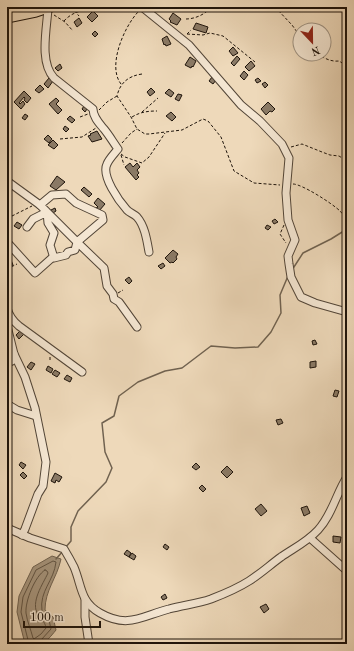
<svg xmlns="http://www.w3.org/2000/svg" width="354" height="651" viewBox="0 0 354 651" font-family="'Old Standard TT',serif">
<rect width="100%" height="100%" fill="#eed9ba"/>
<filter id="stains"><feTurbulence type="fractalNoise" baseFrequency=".005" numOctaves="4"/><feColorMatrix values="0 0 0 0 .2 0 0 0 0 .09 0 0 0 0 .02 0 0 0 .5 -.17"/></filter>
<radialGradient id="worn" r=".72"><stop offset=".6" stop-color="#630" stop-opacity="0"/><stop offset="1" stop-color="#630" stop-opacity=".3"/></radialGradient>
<!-- water -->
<path fill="#a7967e" stroke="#706250" d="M52 556 61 559C57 578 45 590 45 610L53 617 56 630C44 645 43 644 25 644L17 612 19 596 33 567Z"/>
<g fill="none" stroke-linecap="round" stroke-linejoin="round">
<!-- shore -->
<g stroke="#625544" stroke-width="1">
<path d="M45 570 47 571 48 573C43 584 30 602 38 615 41 620 45 621 46 628L41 634 34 639 33 638C31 630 27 621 26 613 25 601 35 576 45 570Z"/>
<path d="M29 644 21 612 23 597 36 570 53 561 56 562C54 581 39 591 42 611L49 620 51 629 41 640 40 644"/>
</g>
<!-- stream -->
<g stroke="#706250" stroke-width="1.5">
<polyline points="292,270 303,253 331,239 347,229"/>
<polyline points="65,548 71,541 71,527 78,511 106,482 112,468 105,452 102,423 114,416 119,396 138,382 165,371 182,368 211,346 235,348 258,347 271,332 281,313 280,295 288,276"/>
<polyline points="56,559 63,551"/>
</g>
</g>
<!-- building -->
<g fill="#8a7a66" stroke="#1e140b">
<polygon points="93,11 98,16 92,22 87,17"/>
<polygon points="173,13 181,19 177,25 170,22 171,21 169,19"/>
<polygon points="79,18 82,23 77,27 74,22"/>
<polygon points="196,23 208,27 206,33 193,29"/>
<polygon points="95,31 98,34 95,37 92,34"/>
<polygon points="167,36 171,44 166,46 165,44 164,45 162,39"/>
<polygon points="233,47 238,53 233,56 229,51"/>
<polygon points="237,56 240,59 234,66 231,63"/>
<polygon points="190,57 196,61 193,67 192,66 191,68 185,65"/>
<polygon points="251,61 255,66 249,71 245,67"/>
<polygon points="60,64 62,68 58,71 55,68"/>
<polygon points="244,71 248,75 244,80 240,76"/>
<polygon points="212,77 216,80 213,84 209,81"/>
<polygon points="49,78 53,81 48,88 44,84"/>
<polygon points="258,78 261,81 257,83 255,80"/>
<polygon points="265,82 268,85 265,88 262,84"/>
<polygon points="40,85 44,89 39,93 35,90"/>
<polygon points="151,88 155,92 150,96 147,92"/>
<polygon points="169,89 174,93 171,97 165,93"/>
<polygon points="24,91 31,98 27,103 24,100 25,98 24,97 19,103 20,104 23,101 25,104 21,109 14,102"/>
<polygon points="178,94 182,95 179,101 175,99"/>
<polygon points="56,98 59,101 56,104 62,110 58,114 49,104"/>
<polygon points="268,102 275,109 272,112 270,111 266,115 261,109"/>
<polygon points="84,106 87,109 85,112 82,109"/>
<polygon points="171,112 176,117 172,121 166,116"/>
<polygon points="25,114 28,116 25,120 22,118"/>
<polygon points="70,116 75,120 72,123 67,119"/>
<polygon points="65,126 69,129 66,132 63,129"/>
<polygon points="97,131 102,139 92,142 88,136 91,135 90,134"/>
<polygon points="48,135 52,139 49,143 44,139"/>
<polygon points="53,140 58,145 54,149 48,145"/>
<polygon points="130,163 133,167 137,163 140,167 137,170 139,173 137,175 139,177 136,180 125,167"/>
<polygon points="57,176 65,182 56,190 50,186"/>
<polygon points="84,187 92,194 89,197 81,190"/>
<polygon points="98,198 105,204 99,211 96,208 98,207 94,203"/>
<polygon points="55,208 56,211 53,213 51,210"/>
<polygon points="275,219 278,222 274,224 272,221"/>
<polygon points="17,222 22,225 19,229 14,226"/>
<polygon points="267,225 271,227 268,230 265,228"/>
<polygon points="173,250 178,254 176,257 177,259 173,263 172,262 170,263 165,258"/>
<polygon points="11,260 13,265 7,268 7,262"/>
<polygon points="163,263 165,266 161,269 158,266"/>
<polygon points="129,277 132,281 129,284 125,280"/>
<polygon points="21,330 24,334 19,339 16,335"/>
<polygon points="315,340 317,344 313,345 312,341"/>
<polygon points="316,361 316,367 310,368 310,362"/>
<polygon points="31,362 35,364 31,370 27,367"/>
<polygon points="48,366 53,369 51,373 46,370"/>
<polygon points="55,370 60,373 57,377 52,374"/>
<polygon points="67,375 72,378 70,382 64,379"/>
<polygon points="335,390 339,391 337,397 333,396"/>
<polygon points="281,419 283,423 278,425 276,420"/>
<polygon points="21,462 26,465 23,469 19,465"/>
<polygon points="196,463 200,467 196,470 192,467"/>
<polygon points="227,466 233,472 227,478 221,472"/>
<polygon points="23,472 27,476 24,479 20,475"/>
<polygon points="55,473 62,477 59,482 56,480 55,483 51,481"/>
<polygon points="202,485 206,489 203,492 199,488"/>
<polygon points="261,504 267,511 261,516 255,509"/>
<polygon points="307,506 310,513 304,516 301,508"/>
<polygon points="333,536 341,537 340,543 333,542"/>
<polygon points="165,544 169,547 167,550 163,547"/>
<polygon points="127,550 131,553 129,557 124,554"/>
<polygon points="132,553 136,556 134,560 129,557"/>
<polygon points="165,594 167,598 163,600 161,597"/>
<polygon points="266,604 269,609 264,613 260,607"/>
</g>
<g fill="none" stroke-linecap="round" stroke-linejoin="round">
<!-- minor casing -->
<g stroke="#524537" stroke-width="9">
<g id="minor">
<polyline points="7,7 11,7"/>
<polyline points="142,7 189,45 241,105 260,121 282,144 289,158 286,193 288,220 295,240 288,256 289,264 291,277 301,297 315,303 347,312"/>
<path d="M48 8C47 28 39 62 54 78L93 109C93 117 99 123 104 129 109 135 113 142 118 149 114 154 109 159 107 164 101 176 119 201 127 210 130 213 134 214 137 217 145 226 147 241 149 252"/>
<polyline points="7,181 40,205"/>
<polyline points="27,227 33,219 47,212 48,223 54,233 50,245 54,258 66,255 68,252 75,250 77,242 40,205 52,195 66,194 76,203 102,215 103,220 77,242 104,268 107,286 113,294 114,299 119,302 137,327"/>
<polyline points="7,242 35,273 53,257"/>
<path d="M7 308C9 316 13 321 19 326L82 372"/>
<polyline points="7,326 14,354 25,377 35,408 46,462 43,486 38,494 25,529 22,535"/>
<polyline points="7,363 12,361 14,354"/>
<polyline points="7,404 17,410 36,416"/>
<path d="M7 528 30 538 64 549C67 554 71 561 74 567 82 586 80 602 100 613 128 629 142 616 169 609 183 605 197 604 211 599 224 594 238 588 249 581 260 574 270 565 281 557 294 548 307 542 318 530 332 515 336 494 347 477"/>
<polyline points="310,538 347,571"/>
<polyline points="85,599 85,617 89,644"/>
</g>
</g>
<!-- major casing -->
<g stroke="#1e140b" stroke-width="11">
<polyline id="major" points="7,18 36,12 51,7"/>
</g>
<!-- path -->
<g stroke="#1e140b" stroke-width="1" stroke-dasharray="3 2" stroke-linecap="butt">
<polyline points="71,7 79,16"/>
<polyline points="275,7 292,25 300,36"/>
<polyline points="54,15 65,22 73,31"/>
<path d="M186 19C195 19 206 14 211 7"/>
<path d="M64 21C70 14 81 9 89 11"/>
<polyline points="187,34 203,35 210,33 223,36 255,62"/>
<polyline points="187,34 191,30"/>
<path d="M317 54C324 58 331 62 339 61L347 66"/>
<path d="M142 74C128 76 120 83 117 96L131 117 137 129 145 134H149L182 130 203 119 208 121 221 137 234 171 254 183 280 185"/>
<path d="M121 84C107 66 124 27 138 12"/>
<polyline points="99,110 107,102 117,96"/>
<polyline points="142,112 158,98"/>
<polyline points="80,117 88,114"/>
<path d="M132 117C140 112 148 111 157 111"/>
<polyline points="60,139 82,137 96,128"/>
<polyline points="122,143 131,133 137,129"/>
<polyline points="291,147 302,144 322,152 330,155 339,156 347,161"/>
<polyline points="121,154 125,157 142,163 149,157 165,133"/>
<polyline points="121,155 124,165"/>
<path d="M293 184C302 184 333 204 340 211 343 214 345 218 347 221"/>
<polyline points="7,217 12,216 32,206"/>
<polyline points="284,225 280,234 286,243"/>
<polyline points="7,269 17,264"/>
<polyline points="118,293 123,290"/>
<polyline points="50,357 50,361"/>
</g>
<!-- minor -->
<use href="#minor" stroke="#f4e6d2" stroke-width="7"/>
<!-- major -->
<use href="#major" stroke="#eed9ba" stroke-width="9"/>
</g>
<!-- margin -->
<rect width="354" height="651" fill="none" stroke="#eed9ba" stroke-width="24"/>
<rect x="8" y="8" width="338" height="635" fill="none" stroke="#1e140b" stroke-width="2"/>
<rect x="12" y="12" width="330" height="627" fill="none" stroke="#1e140b"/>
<!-- north arrow -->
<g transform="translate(312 42) rotate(158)"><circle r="19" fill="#f4e6d2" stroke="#9e9282"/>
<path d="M0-3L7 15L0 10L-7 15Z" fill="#8f2418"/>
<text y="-6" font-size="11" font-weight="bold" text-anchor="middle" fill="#1e140b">N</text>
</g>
<!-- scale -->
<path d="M24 621v6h76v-6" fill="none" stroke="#1e140b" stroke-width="2"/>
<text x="30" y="621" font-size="12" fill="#1e140b" stroke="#f4e6d2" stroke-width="3" paint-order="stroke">100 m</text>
<rect width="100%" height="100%" filter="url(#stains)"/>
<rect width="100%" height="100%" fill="url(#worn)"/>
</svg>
